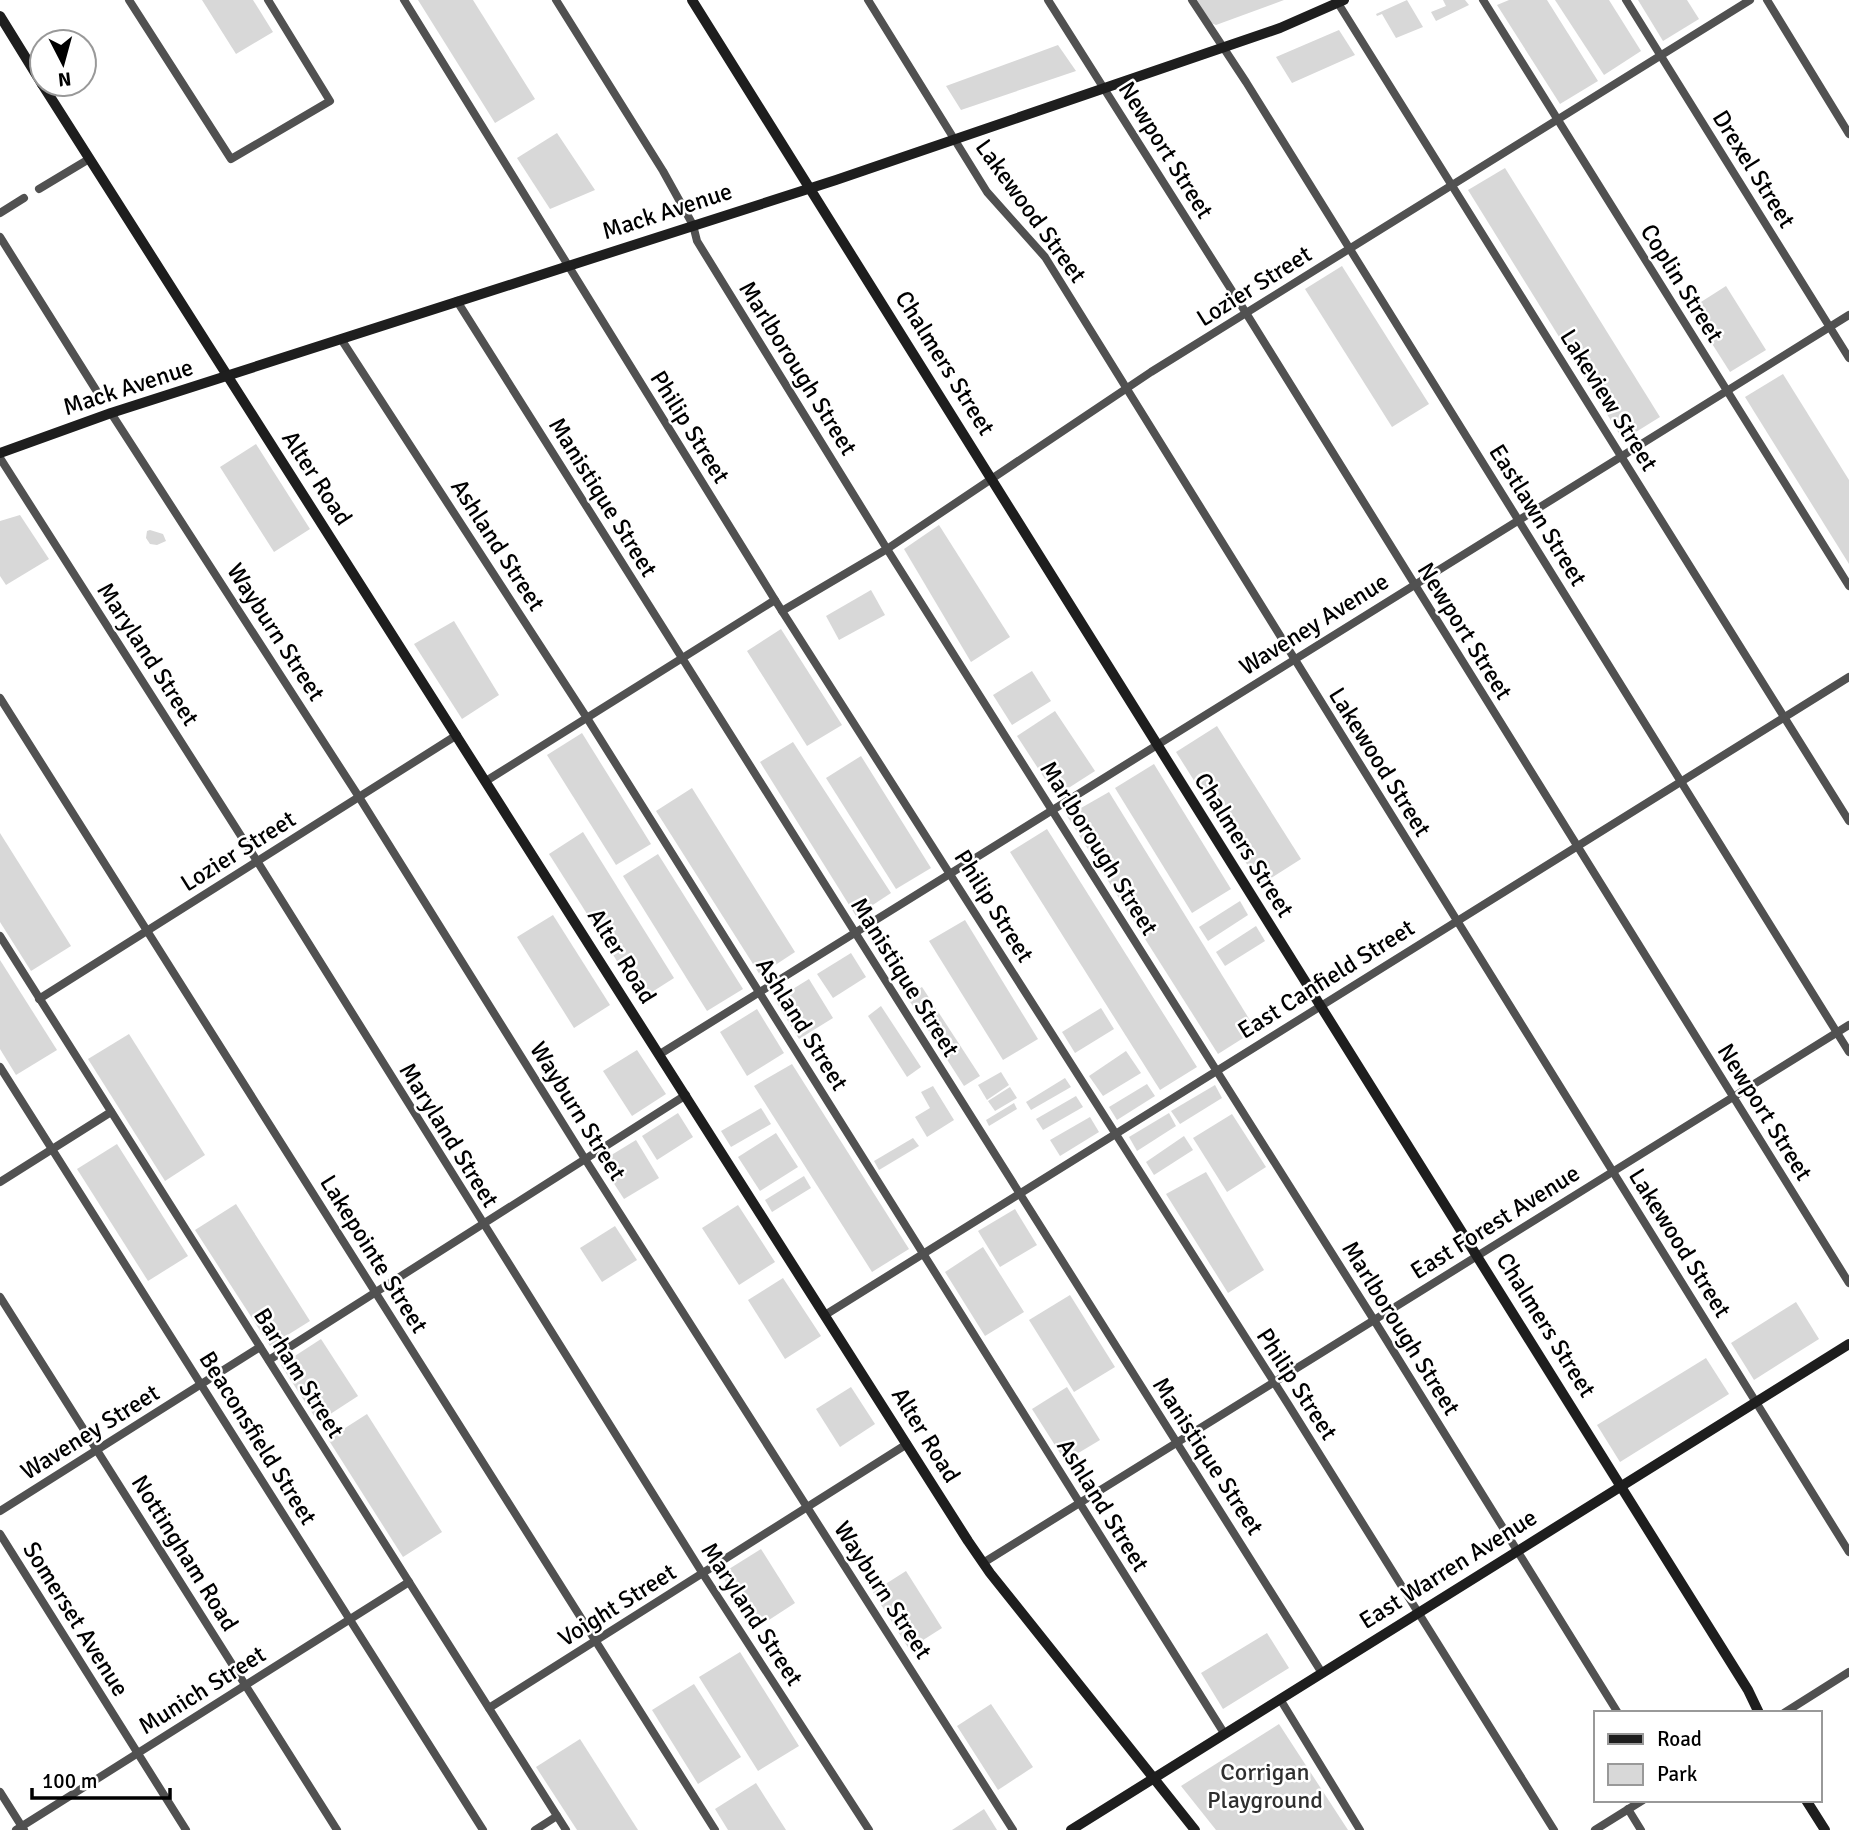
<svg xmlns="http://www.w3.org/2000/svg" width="1849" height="1830" viewBox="0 0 1849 1830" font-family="Signika,sans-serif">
<rect width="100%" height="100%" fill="#fff"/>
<!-- green -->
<g fill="#d8d8d8">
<polygon points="202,0 253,0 273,32 236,54"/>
<polygon points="418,0 473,0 535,99 495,123"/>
<polygon points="1197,0 1284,0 1216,25 1211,23"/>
<polygon points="1407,0 1423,27 1396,38 1382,14 1377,16 1376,14"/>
<polygon points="1443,0 1465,0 1469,5 1436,21 1431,12 1446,6"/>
<polygon points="1509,0 1547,0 1598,81 1560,104 1497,5"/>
<polygon points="1555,0 1609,0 1641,51 1604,75"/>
<polygon points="1638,0 1687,0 1699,19 1663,41"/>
<polygon points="1339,30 1355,55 1292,83 1276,57"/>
<polygon points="1058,45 1076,71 961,110 946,86"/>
<polygon points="557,133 595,190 550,209 517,158"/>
<polygon points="1505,168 1660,417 1623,440 1468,190"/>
<polygon points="1342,266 1429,404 1392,427 1305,289"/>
<polygon points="1726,286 1766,350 1730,372 1690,309"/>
<polygon points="1783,374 1849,480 1849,564 1745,397"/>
<polygon points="256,444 310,529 274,552 220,467"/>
<polygon points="20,515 49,559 6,585 0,576 0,521"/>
<polygon points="939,525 1010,637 971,662 904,549"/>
<polygon points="150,530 163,534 166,541 157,545 150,544 146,538 147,531"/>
<polygon points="871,590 885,615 839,640 826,616"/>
<polygon points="454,621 499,695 462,719 414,644"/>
<polygon points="781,629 842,725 807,746 747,651"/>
<polygon points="1032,671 1051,701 1012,725 993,695"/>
<polygon points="1055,711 1095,771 1056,796 1017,736"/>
<polygon points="1217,726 1301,859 1260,885 1176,752"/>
<polygon points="582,733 651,844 616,865 547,755"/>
<polygon points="793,742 891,893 856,916 760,762"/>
<polygon points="861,756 931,868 896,889 826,778"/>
<polygon points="1154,764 1231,889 1192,913 1115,788"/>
<polygon points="692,788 795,952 760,975 656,811"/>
<polygon points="1109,792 1256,1030 1218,1054 1067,816"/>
<polygon points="1047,829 1197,1067 1160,1090 1010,852"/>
<polygon points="583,832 674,978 641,999 549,854"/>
<polygon points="0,833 71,946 31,971 0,922"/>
<polygon points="658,854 743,989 707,1011 623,876"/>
<polygon points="1240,901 1248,915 1208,941 1199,927"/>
<polygon points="553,915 610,1005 574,1028 517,937"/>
<polygon points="965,920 1038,1039 1003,1060 929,941"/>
<polygon points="1256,926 1265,941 1225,966 1216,952"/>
<polygon points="851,953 866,977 833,998 817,974"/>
<polygon points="0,960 57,1050 16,1075 0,1049"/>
<polygon points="809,979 833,1018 799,1039 775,1000"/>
<polygon points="922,987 980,1076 964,1086 907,997"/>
<polygon points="881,1006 921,1067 907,1077 868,1016"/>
<polygon points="1101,1008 1114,1029 1075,1053 1062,1032"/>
<polygon points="757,1009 784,1053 747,1076 720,1032"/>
<polygon points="129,1034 205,1155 165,1181 88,1059"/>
<polygon points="637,1050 666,1094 632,1116 603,1071"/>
<polygon points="1126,1051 1141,1073 1103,1096 1089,1076"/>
<polygon points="792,1064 909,1249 872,1272 754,1086"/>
<polygon points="1001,1072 1009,1085 987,1100 978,1085"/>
<polygon points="1065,1078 1071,1087 1031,1110 1026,1102"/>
<polygon points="1147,1084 1155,1096 1117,1120 1109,1107"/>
<polygon points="1215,1085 1222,1098 1180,1124 1171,1111"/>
<polygon points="933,1086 954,1120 927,1137 915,1117 930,1108 921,1092"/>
<polygon points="1010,1087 1017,1098 995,1111 988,1101"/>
<polygon points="1076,1096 1083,1107 1043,1130 1036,1119"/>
<polygon points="1014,1103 1017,1109 989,1126 986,1120"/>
<polygon points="761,1108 771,1124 731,1147 721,1131"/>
<polygon points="678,1113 693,1137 657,1160 642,1136"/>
<polygon points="1169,1113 1176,1126 1137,1151 1129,1137"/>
<polygon points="1232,1114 1266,1167 1227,1192 1193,1138"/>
<polygon points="1090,1117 1099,1132 1060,1156 1050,1140"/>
<polygon points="776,1133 798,1167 760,1191 738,1157"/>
<polygon points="1184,1136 1193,1150 1154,1175 1146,1162"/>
<polygon points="913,1138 919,1146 879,1170 874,1161"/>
<polygon points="636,1140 659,1178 624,1199 600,1162"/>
<polygon points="117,1144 188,1256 148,1281 77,1169"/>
<polygon points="1206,1172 1264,1270 1228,1293 1166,1194"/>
<polygon points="804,1176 811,1188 772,1212 765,1200"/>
<polygon points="236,1204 310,1321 270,1346 195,1230"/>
<polygon points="738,1205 775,1262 739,1285 702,1228"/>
<polygon points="1015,1209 1037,1245 1000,1267 978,1231"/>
<polygon points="615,1226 637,1260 602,1282 580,1248"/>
<polygon points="983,1247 1024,1312 985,1336 945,1272"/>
<polygon points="783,1278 821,1336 785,1359 748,1300"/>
<polygon points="1070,1295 1115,1367 1074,1392 1029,1320"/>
<polygon points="1796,1302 1819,1339 1754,1380 1731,1343"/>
<polygon points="321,1339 358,1396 318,1422 281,1365"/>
<polygon points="1706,1358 1729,1394 1620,1462 1597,1425"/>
<polygon points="851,1387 875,1424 840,1447 816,1409"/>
<polygon points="1067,1387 1100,1440 1065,1461 1032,1409"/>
<polygon points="367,1414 442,1532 403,1557 328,1439"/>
<polygon points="761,1549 795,1603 755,1629 721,1574"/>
<polygon points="906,1571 942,1628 909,1649 873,1592"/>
<polygon points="1267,1633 1289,1668 1223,1709 1201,1673"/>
<polygon points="740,1652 799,1746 758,1771 699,1677"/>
<polygon points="694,1684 741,1757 698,1784 652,1710"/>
<polygon points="991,1704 1033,1767 998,1790 957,1726"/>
<polygon points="1279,1724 1348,1830 1216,1830 1181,1786"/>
<polygon points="580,1739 638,1830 577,1830 536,1767"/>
<polygon points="756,1783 786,1830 728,1830 715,1809"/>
<polygon points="984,1809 997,1830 952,1830"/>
</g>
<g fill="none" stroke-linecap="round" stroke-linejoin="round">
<!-- street -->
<g stroke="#515151" stroke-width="8">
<polyline points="129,0 231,159 330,101 268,0"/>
<polyline points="404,0 775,600 1288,1404 1554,1830"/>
<polyline points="556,0 663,171 693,225 697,241 887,549 1374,1320 1618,1713"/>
<polyline points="868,0 987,192 1045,257 1849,1552"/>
<polyline points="1048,0 1246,313 1849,1283"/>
<polyline points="1192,0 1246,82 1849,1052"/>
<polyline points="1336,0 1849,821"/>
<polyline points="1483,0 1849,586"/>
<polyline points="1626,0 1849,358"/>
<polyline points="1767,0 1849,134"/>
<polyline points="39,189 89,159"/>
<polyline points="0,213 24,198"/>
<polyline points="0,237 96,390"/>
<polyline points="457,301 1322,1673"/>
<polyline points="341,339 587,718 1224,1733"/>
<polyline points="111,413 359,797 585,1159 1013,1830"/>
<polyline points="0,458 257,861 703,1574 869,1830"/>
<polyline points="782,611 887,549 1151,372 1750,0"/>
<polyline points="0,698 715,1830"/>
<polyline points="486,781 775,600"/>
<polyline points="0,936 566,1830"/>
<polyline points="39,999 457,735"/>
<polyline points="660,1054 1849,315"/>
<polyline points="0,1067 483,1830"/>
<polyline points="0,1182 111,1112"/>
<polyline points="0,1297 337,1830"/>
<polyline points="825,1315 1849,677"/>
<polyline points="269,1360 686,1095"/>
<polyline points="0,1511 260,1347"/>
<polyline points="0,1534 186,1830"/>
<polyline points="983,1563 1849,1025"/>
<polyline points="1280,1699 1360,1830"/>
<polyline points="489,1708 907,1444"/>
<polyline points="1784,1713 1849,1672"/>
<polyline points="0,1792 24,1830"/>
<polyline points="1628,1809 1641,1830"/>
<polyline points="16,1830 409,1582"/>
<polyline points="535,1830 557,1816"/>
<polyline points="1595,1830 1643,1800"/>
</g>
<!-- secondary -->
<g stroke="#1e1e1e" stroke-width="10">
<polyline points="692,0 1748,1690 1759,1713"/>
<polyline points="0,16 42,84"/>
<polyline points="42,84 968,1541 990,1573 1195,1830"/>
<polyline points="0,453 111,413 836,180 1280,28 1344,0"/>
<polyline points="1806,1800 1825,1830"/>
<polyline points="1071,1830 1849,1344"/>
</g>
</g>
<g text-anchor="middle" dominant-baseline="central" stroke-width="5" stroke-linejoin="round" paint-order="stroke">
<!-- street labels -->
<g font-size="24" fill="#000" stroke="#fff">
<text transform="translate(1166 150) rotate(58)">Newport Street</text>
<text transform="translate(1754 169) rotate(58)">Drexel Street</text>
<text transform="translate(667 211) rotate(-18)">Mack Avenue</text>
<text transform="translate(1031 211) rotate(54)">Lakewood Street</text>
<text transform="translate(1682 283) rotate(58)">Coplin Street</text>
<text transform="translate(1254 286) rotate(-32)">Lozier Street</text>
<text transform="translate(945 363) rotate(58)">Chalmers Street</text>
<text transform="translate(798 368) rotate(58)">Marlborough Street</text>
<text transform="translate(128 387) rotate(-18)">Mack Avenue</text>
<text transform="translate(1609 400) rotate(58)">Lakeview Street</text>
<text transform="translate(690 427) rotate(58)">Philip Street</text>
<text transform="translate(317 478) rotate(57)">Alter Road</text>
<text transform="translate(603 497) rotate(58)">Manistique Street</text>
<text transform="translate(1538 515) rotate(58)">Eastlawn Street</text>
<text transform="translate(498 545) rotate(57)">Ashland Street</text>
<text transform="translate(1314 624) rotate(-32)">Waveney Avenue</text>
<text transform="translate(1465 631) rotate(58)">Newport Street</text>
<text transform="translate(276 632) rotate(57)">Wayburn Street</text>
<text transform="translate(148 654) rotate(57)">Maryland Street</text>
<text transform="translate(1380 762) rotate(58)">Lakewood Street</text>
<text transform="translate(1244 845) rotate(58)">Chalmers Street</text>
<text transform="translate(1099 848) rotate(58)">Marlborough Street</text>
<text transform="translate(238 851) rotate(-32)">Lozier Street</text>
<text transform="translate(994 906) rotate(58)">Philip Street</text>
<text transform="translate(622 956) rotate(58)">Alter Road</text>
<text transform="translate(905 977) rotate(58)">Manistique Street</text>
<text transform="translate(1326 979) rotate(-32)">East Canfield Street</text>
<text transform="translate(802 1024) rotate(58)">Ashland Street</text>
<text transform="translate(578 1111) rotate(58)">Wayburn Street</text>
<text transform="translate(1765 1112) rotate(58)">Newport Street</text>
<text transform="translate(449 1135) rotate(58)">Maryland Street</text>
<text transform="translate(1495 1222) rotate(-32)">East Forest Avenue</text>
<text transform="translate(1680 1243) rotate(58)">Lakewood Street</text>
<text transform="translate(374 1254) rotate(58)">Lakepointe Street</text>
<text transform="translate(1546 1325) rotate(58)">Chalmers Street</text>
<text transform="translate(1401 1328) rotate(58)">Marlborough Street</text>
<text transform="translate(299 1373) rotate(58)">Barham Street</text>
<text transform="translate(1297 1384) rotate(57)">Philip Street</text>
<text transform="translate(90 1432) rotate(-32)">Waveney Street</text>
<text transform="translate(926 1435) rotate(58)">Alter Road</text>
<text transform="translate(258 1438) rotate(58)">Beaconsfield Street</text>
<text transform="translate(1208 1456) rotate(57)">Manistique Street</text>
<text transform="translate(1103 1505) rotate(58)">Ashland Street</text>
<text transform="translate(185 1553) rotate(58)">Nottingham Road</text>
<text transform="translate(1448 1569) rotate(-32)">East Warren Avenue</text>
<text transform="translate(883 1590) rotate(57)">Wayburn Street</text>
<text transform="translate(617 1605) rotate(-32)">Voight Street</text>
<text transform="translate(752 1614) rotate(57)">Maryland Street</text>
<text transform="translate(76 1619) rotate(58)">Somerset Avenue</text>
<text transform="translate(202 1690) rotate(-32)">Munich Street</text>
</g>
<!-- park labels -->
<g font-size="24" fill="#2f2f2f" stroke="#fff">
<text x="1265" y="1772">Corrigan<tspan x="1265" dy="28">Playground</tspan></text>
</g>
</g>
<!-- legend -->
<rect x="1594" y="1711" width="228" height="91" fill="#ffffff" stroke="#999999" stroke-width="2"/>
<rect x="1608" y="1734" width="35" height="10" fill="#1e1e1e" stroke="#999999" stroke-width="2"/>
<text x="1657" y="1746" font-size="21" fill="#000000">Road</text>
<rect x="1608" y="1764" width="35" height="21" fill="#d8d8d8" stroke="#999999" stroke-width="2"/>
<text x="1657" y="1781" font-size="21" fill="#000000">Park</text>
<!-- north arrow -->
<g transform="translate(63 63) rotate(174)"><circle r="33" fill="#ffffff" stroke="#999999" stroke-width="2"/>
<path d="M0-5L12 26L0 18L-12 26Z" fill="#000000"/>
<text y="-10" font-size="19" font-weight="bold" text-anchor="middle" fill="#000000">N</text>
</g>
<!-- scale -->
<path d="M32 1788v10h138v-10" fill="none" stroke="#000000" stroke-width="3.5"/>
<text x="42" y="1788" font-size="21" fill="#000000" stroke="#ffffff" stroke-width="5" paint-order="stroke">100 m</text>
</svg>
